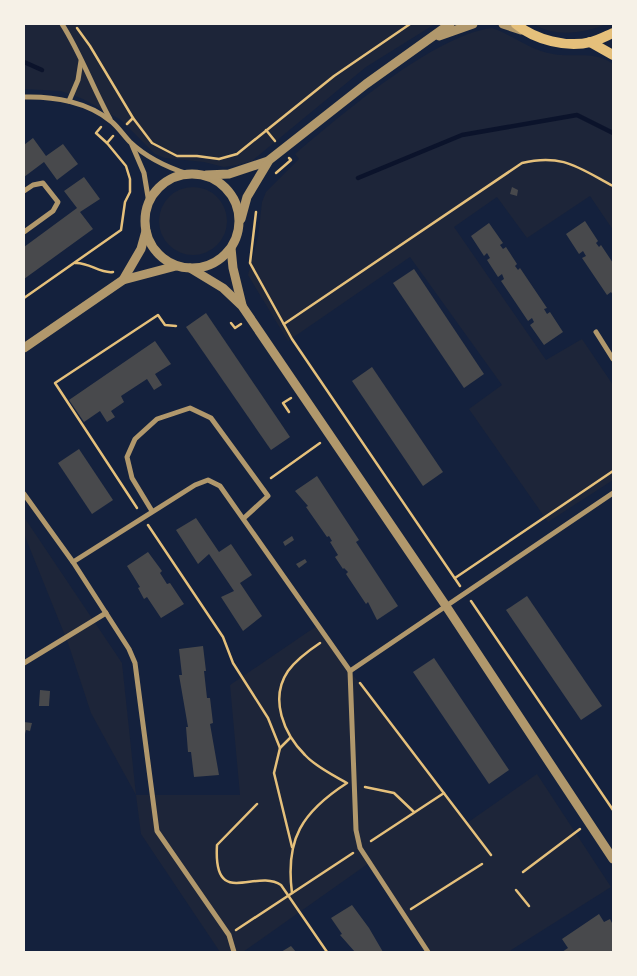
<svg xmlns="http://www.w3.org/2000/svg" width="637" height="976" viewBox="0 0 637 976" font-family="Lato,sans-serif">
<rect width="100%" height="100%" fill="#14213d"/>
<!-- green -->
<g fill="#1d2539">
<polygon points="24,24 435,24 366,67 252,161 238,165 224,167 204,162 165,158 155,154 121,120 83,99 61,91 24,89"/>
<path d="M534 24H607C584 33 555 38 534 24Z"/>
<path d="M492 28C513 35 530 50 553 54 574 58 595 50 613 64V230L590 196 527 238 497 197 454 227 546 360 582 339 613 385V480L548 522 469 409 502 385 410 257 288 341 248 275 258 237 262 202 266 192 299 159 295 154C341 115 434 35 492 28Z"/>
<circle cx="193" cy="221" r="34"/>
<polygon points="24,517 122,663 136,795 240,795 230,685 318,625 350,671 467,823 537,774 611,887 508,952 428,952 369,863 243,952 220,952 141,834 136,795 91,713 68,643 24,534"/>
</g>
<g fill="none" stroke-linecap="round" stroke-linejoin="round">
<!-- stream -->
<g stroke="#0b132b" stroke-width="4.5">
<polyline points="24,62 42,70"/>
<polyline points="358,178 462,135 577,115 613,133"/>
</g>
</g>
<!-- building -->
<g fill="#48494c">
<polygon points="33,138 46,156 63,144 78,164 57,180 44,162 24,177 24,145"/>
<polygon points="84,177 100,199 80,212 93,229 24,279 24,247 77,208 64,191"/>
<polygon points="512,187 518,190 517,196 510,194"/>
<polygon points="585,221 598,241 596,243 599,247 601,245 613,263 613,295 611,292 607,295 582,258 586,256 583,251 579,254 566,234"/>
<polygon points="489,223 503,243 500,245 503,249 506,247 517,264 515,266 518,270 520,268 547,308 544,309 547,314 550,312 563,332 544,345 530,325 534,322 532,318 528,321 501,281 504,279 502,274 498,277 487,260 490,258 487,253 484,256 471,236"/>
<polygon points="414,269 484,374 464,388 393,283"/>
<polygon points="206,313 290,437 271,450 186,327"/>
<polygon points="155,341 171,364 155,374 162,385 154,390 147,379 121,396 124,402 111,411 115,417 107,422 100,411 84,422 69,400"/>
<polygon points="372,367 443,472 423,486 352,381"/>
<polygon points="79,449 113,500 92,514 58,463"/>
<polygon points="317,476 359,540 356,542 398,606 377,620 368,602 366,604 346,574 348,572 344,568 343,569 335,557 338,555 330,542 332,541 329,536 327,537 306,507 308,506 295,491"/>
<polygon points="196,518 219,552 231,544 252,575 240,583 262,616 243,631 221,597 234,591 209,554 198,564 176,530"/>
<polygon points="292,536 294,540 285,546 283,542"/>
<polygon points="148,552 162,571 160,573 167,584 170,583 184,604 161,618 147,597 144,599 138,588 140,587 127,566"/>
<polygon points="305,559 307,562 299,568 296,564"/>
<polygon points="527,596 602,706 581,720 506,610"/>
<polygon points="203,646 206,671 204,671 207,698 210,698 213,723 210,724 219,775 194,777 191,752 188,752 186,727 188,727 179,675 182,675 179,649"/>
<polygon points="434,658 509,770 489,784 413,672"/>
<polygon points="40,690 50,691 49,706 39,706"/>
<polygon points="24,722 32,723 30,731 26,730 25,734"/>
<polygon points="352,905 369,928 383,952 355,952 340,935 342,934 331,918"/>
<polygon points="599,914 604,922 610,919 613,925 613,952 562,952 568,948 562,939"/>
<polygon points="291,946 296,952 281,952"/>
</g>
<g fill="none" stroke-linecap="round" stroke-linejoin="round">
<!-- path -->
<g stroke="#e5c07b" stroke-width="2.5">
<polyline points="77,28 90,46 133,118"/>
<polyline points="127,124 133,118 152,143 177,156 197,156 219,159 237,154 334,76 410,24"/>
<polyline points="101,127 96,133 107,143"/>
<polyline points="266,130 275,141"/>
<polyline points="276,173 291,160 289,158"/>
<polyline points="256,212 250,263 292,339 460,586"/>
<path d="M75 263C89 262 100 274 113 272"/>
<polyline points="24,298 121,230 125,202 130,192 130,179 126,166 107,143 113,136"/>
<polyline points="231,323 235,328 241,324"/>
<path d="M284 324 522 163C562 153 579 168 613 186"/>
<polyline points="289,412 283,403 291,398"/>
<polyline points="271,478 320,443"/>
<polyline points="137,508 55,383 158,315 165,325 176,326"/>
<polyline points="148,525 223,637 233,663 268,718 280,748"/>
<polyline points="455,578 613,471"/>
<polyline points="471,601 613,810"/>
<polyline points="360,683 491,855"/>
<polyline points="290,738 280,748 274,773 292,847"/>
<polyline points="365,787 394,793 414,812"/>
<path d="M257 804 217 845C213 910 255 868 281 885L327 952"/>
<polyline points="371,841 444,793"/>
<polyline points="523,872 580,829"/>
<polyline points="516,890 529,906"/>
<path d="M292 893C285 839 302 812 347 783 333 775 316 767 305 755 284 734 269 699 288 671 296 660 308 651 320 643"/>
<polyline points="411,909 482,864"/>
<polyline points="236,930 353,853"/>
</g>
<!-- minor -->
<g stroke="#b1986c" stroke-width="5">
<path d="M62 24C81 54 93 88 110 119"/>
<path d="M24 97C54 96 88 102 112 122 119 128 124 136 130 142 147 158 166 167 188 174"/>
<polyline points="69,101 78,80 81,61"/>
<polyline points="132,145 144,173 149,203"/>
<polyline points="24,191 33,185 43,183 58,202 53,211 24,232"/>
<polyline points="596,332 613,359"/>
<polyline points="24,494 73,562 129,649 135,663 157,831 229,935 234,952"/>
<polyline points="152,511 132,478 127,457 135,439 157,419 190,408 211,418 268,496 244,518"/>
<polyline points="73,562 195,485 208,480 220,486 350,671"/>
<polyline points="24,663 106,613"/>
<polyline points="428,952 360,848 356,830 350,671 613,493"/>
</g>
<!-- tertiary -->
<g stroke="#b1986c" stroke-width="9">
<polyline points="503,24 521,30"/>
<polyline points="439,36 473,24"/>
<circle cx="192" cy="221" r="47"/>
<polyline points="206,175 229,174 268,161 366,84 450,24"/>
<polyline points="241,219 247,197 268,162"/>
<polyline points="231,248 233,268 242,305"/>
<polyline points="190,268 223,288 242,306 446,606 613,859"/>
<polyline points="123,280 141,249 146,231"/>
<polyline points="24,348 123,280 176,266"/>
</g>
<!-- primary -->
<g stroke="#e5c07b" stroke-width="10">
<path d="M516 24C535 40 567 48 591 42 599 40 606 36 613 33"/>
<polyline points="590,42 613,55"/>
</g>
</g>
<!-- border -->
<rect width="637" height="976" fill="none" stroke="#f6f1e7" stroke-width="50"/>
</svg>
